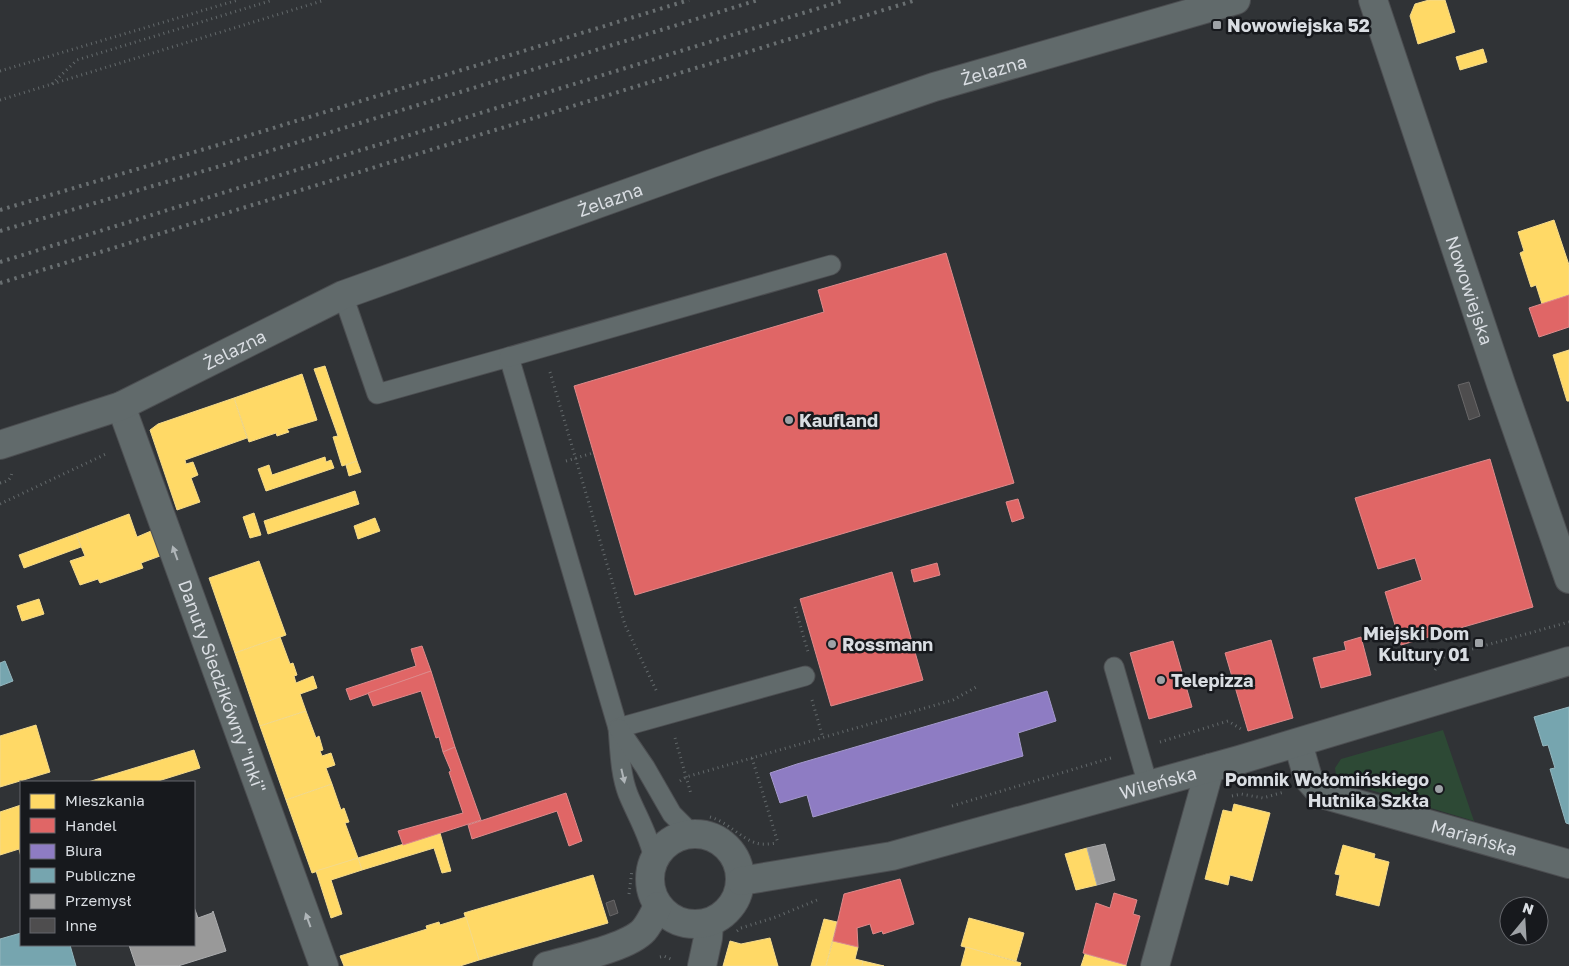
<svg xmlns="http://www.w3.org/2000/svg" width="1569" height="966" viewBox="0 0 1569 966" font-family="'Golos Text',sans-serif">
<rect width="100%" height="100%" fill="#303336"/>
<!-- green -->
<polygon fill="#2d4935" points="1443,730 1474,821 1354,785 1336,775 1335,768 1341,759"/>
<!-- homes -->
<g fill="#ffd966" stroke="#f4da8b">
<polygon points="1429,0 1445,0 1455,32 1418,44 1410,16 1415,4"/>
<polygon points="1483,49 1487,62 1460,70 1456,57"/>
<polygon points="1554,220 1569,265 1569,295 1542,304 1536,285 1531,287 1520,253 1524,251 1518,232"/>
<polygon points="1569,350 1569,401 1567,401 1553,355"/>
<polygon points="325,366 357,461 342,466 333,437 338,436 314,369"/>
<polygon points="302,374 317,420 287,429 289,432 277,436 276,433 249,442 234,398"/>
<polygon points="234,398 247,438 185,460 186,464 193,462 198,475 191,478 200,502 177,510 150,430 158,424"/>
<polygon points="325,457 326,462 331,460 334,468 266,491 258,469 269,465 272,475"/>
<polygon points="357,461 361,472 349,476 346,465"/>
<polygon points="355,491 359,504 268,534 264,521"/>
<polygon points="254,513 261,535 250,538 243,517"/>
<polygon points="129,514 137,537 151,531 160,556 141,563 143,568 100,583 98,579 80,585 70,561 85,556 76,534"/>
<polygon points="375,518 380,531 358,539 354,526"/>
<polygon points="76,534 81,547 24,568 19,555"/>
<polygon points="259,561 286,635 235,653 209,578"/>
<polygon points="39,599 44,614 22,621 17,606"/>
<polygon points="280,637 290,664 293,663 297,675 294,676 296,683 313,676 317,688 300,694 306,711 260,726 235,653"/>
<polygon points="306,711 316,738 319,736 323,750 320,751 322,756 331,753 335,765 326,768 332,784 286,800 260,726"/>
<polygon points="36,725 50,772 0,787 0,736"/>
<polygon points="194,750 200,768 155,782 88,782"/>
<polygon points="332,784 341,810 344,808 349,822 345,823 358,858 312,873 286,800"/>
<polygon points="1234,804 1270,813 1252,881 1230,875 1228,885 1205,879 1223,810 1232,812"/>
<polygon points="21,805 21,857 19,849 0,855 0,812"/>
<polygon points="440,833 451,871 442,873 434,848 362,870 358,858"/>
<polygon points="1343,845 1375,854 1374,858 1389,862 1379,906 1336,895 1340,875 1335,874"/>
<polygon points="1087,848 1097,885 1076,890 1065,854"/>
<polygon points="358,858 362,870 331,880 342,914 331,918 316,871"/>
<polygon points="593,875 608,923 479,960 464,913"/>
<polygon points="466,917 479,960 460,966 344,966 340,956 427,929 426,926 439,922 440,925"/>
<polygon points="969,918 1024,933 1016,961 961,946"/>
<polygon points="824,919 837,922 826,966 811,966"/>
<polygon points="770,938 778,966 723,966 730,941 741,944"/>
<polygon points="833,941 858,947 855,959 863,961 862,966 826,966"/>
<polygon points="966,947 1021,963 1020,966 961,966"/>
<polygon points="1085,954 1126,965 1126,966 1081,966"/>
<polygon points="863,961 884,966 862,966"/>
</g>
<!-- shops -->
<g fill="#e06666" stroke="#de8a8b">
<polygon points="946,253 1014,483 635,595 574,386 824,312 818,290"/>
<polygon points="1569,295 1569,327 1539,337 1529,308"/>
<polygon points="1490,459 1533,607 1401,645 1385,592 1422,580 1415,558 1378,569 1355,498"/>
<polygon points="1018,499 1024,518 1012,522 1006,502"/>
<polygon points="937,563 940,575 914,582 911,570"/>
<polygon points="892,572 923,680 831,706 800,599"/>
<polygon points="1361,637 1371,675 1321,688 1313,658 1346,650 1344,642"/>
<polygon points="1271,640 1293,718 1248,731 1225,653"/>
<polygon points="1173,641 1192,707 1149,719 1130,653"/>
<polygon points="422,646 431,671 350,700 346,689 416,666 411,649"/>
<polygon points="431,671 455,747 443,752 439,737 436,738 421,691 373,706 368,693"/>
<polygon points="455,747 481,820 403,845 398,831 463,813 449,772 451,771 443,752"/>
<polygon points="566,793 582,841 569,846 557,811 472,839 468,825"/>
<polygon points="900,879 914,924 883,934 882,931 873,934 870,924 857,928 858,947 833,941 844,894"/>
<polygon points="1114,893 1137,900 1133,914 1140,916 1126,965 1083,953 1096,903 1110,908"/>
</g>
<!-- offices -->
<polygon fill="#8e7cc3" stroke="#a499cc" points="1047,691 1056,721 1018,733 1023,756 813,817 807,795 780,803 770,773 797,764"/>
<!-- public -->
<g fill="#76a5af" stroke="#94b6be">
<polygon points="5,661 13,681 0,686 0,663"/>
<polygon points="1569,707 1569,824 1566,823 1550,769 1555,768 1548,745 1543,746 1534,717"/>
<polygon points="21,933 21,945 70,945 76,966 0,966 0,939"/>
</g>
<!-- industry -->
<g fill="#999" stroke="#acadaf">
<polygon points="1105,844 1115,880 1097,885 1087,848"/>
<polygon points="194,907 198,918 212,913 213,911 226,951 178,966 136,966 129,945 194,945"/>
</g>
<!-- building -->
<g fill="#4e4d4e" stroke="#686768">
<polygon points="1469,382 1480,416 1469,420 1458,385"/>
<polygon points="614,900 618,913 610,916 606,903"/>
</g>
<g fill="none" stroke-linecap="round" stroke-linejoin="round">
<!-- service casing -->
<g stroke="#4c4e51" stroke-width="21">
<g id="service">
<path d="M343 295 377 394 509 357 618 728C620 750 620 773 628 794 637 816 649 835 654 859"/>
<polyline points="509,357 831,265"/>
<polyline points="1114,667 1148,785"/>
<polyline points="618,728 805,676"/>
<polyline points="619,729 645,767 672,814 692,834"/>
</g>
</g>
<!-- minor casing -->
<g stroke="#4c4e51" stroke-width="30">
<g id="minor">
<path id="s1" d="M1373 0 1501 384 1569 579"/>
<path id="s2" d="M121 406 324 966"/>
<path id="s3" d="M0 445 121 406 343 295 709 164 934 87 1236 0"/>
<path id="s4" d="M1298 743 1308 778 1322 794 1569 864"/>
<polyline points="702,966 708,938 709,923"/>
<polyline points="1155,966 1210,768"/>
</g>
</g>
<!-- tertiary casing -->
<g stroke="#4c4e51" stroke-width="30">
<g id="tertiary">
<circle cx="695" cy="879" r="45"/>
<path id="s5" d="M741 881 892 856 1239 760 1569 661"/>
<path d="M547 966C571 959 628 948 644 930 650 923 654 914 658 906"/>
</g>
</g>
<!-- path -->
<g stroke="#63696b" stroke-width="3" stroke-dasharray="1 4" stroke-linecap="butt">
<polyline points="0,71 238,0"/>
<polyline points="52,84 77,60 273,0"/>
<polyline points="0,100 325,0"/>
<polyline points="550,372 625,625 657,692"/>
<polyline points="566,461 593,453"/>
<path d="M0 483C8 481 11 480 12 471"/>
<polyline points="0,504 108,453"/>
<polyline points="795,607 808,652"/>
<polyline points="1435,670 1444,657 1569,622"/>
<polyline points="812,700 823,738"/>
<polyline points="675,738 691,794"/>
<polyline points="1160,742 1228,721 1241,729"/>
<polyline points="752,758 778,843"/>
<polyline points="680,781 686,777 953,700 978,686"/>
<polyline points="1232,796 1241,794 1263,798 1284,792"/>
<polyline points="952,806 1114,757"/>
<path d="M710 817C728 822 740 838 756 843 762 845 770 844 777 843"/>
<polyline points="629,894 632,870"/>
<polyline points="737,931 741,928 776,917 817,900"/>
<polyline points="660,957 664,956 673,960"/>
</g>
<!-- service -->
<use href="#service" stroke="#616a6b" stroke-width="19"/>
<!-- minor -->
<use href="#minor" stroke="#616a6b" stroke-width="28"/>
<!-- tertiary -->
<use href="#tertiary" stroke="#616a6b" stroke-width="28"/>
<!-- rail -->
<g stroke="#696f71" stroke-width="4" stroke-dasharray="2.5 5" stroke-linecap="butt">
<polyline points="0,210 218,145 689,0"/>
<polyline points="0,231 224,165 758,0"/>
<polyline points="0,262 845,0"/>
<polyline points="0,283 916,0"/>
</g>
</g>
<!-- one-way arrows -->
<defs><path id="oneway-solid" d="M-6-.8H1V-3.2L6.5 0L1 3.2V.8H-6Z" transform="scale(1.25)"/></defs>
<g fill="#afb5b8">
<use href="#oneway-solid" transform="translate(175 553) rotate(-110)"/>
<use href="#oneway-solid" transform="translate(623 776) rotate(77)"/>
<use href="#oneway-solid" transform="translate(308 920) rotate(-110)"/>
</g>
<!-- markers -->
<g fill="#9ea2a6" stroke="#17191d" stroke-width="2">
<rect x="1212" y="20" width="10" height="10" rx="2.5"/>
<circle cx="789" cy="420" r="5"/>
<rect x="1474" y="638" width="10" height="10" rx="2.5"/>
<circle cx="832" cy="644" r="5"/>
<circle cx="1161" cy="680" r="5"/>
<circle cx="1439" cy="789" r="5"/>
</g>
<g text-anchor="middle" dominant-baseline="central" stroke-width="5" stroke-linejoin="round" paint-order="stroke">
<!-- poi labels -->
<g font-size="18" font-weight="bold" fill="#d9dde2" stroke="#17191d" text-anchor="start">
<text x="1227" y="25">Nowowiejska 52</text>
<text x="799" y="420">Kaufland</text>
<text x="1469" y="633" text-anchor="end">Miejski Dom<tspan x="1469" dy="21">Kultury 01</tspan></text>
<text x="842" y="644">Rossmann</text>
<text x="1171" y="680">Telepizza</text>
<text x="1429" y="779" text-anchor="end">Pomnik Wołomińskiego<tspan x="1429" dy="21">Hutnika Szkła</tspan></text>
</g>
<!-- street labels -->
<g font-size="18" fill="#d9dde2" stroke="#17191d">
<text stroke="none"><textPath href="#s3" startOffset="1064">Żelazna</textPath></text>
<text stroke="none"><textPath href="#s3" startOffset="659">Żelazna</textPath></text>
<text stroke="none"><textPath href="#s1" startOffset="306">Nowowiejska</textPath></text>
<text stroke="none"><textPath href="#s3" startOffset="254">Żelazna</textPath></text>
<text stroke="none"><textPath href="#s2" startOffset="298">Danuty Siedzikówny "Inki"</textPath></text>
<text stroke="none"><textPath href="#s5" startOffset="429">Wileńska</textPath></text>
<text stroke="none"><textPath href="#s4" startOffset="216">Mariańska</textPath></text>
</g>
</g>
<!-- legend -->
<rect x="20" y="781" width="175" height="165" fill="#17191d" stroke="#65676c"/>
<rect x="30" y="794" width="25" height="15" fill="#ffd966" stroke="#65676c"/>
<text x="65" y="806" font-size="15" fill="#d9dde2">Mieszkania</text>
<rect x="30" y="818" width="25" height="15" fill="#e06666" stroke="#65676c"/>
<text x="65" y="831" font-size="15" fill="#d9dde2">Handel</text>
<rect x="30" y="844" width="25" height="15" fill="#8e7cc3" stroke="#65676c"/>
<text x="65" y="856" font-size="15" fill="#d9dde2">Biura</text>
<rect x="30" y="868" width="25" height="15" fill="#76a5af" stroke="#65676c"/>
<text x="65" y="881" font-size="15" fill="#d9dde2">Publiczne</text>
<rect x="30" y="894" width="25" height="15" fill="#999999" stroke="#65676c"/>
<text x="65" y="906" font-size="15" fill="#d9dde2">Przemysł</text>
<rect x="30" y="918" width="25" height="15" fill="#4e4d4e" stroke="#65676c"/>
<text x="65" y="931" font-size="15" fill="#d9dde2">Inne</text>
<!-- north arrow -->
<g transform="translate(1524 921) rotate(18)"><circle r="24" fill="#17191d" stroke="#65676c"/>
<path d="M0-4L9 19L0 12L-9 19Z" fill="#9ea2a6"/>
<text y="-8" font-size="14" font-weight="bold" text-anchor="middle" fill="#d9dde2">N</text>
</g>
</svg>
